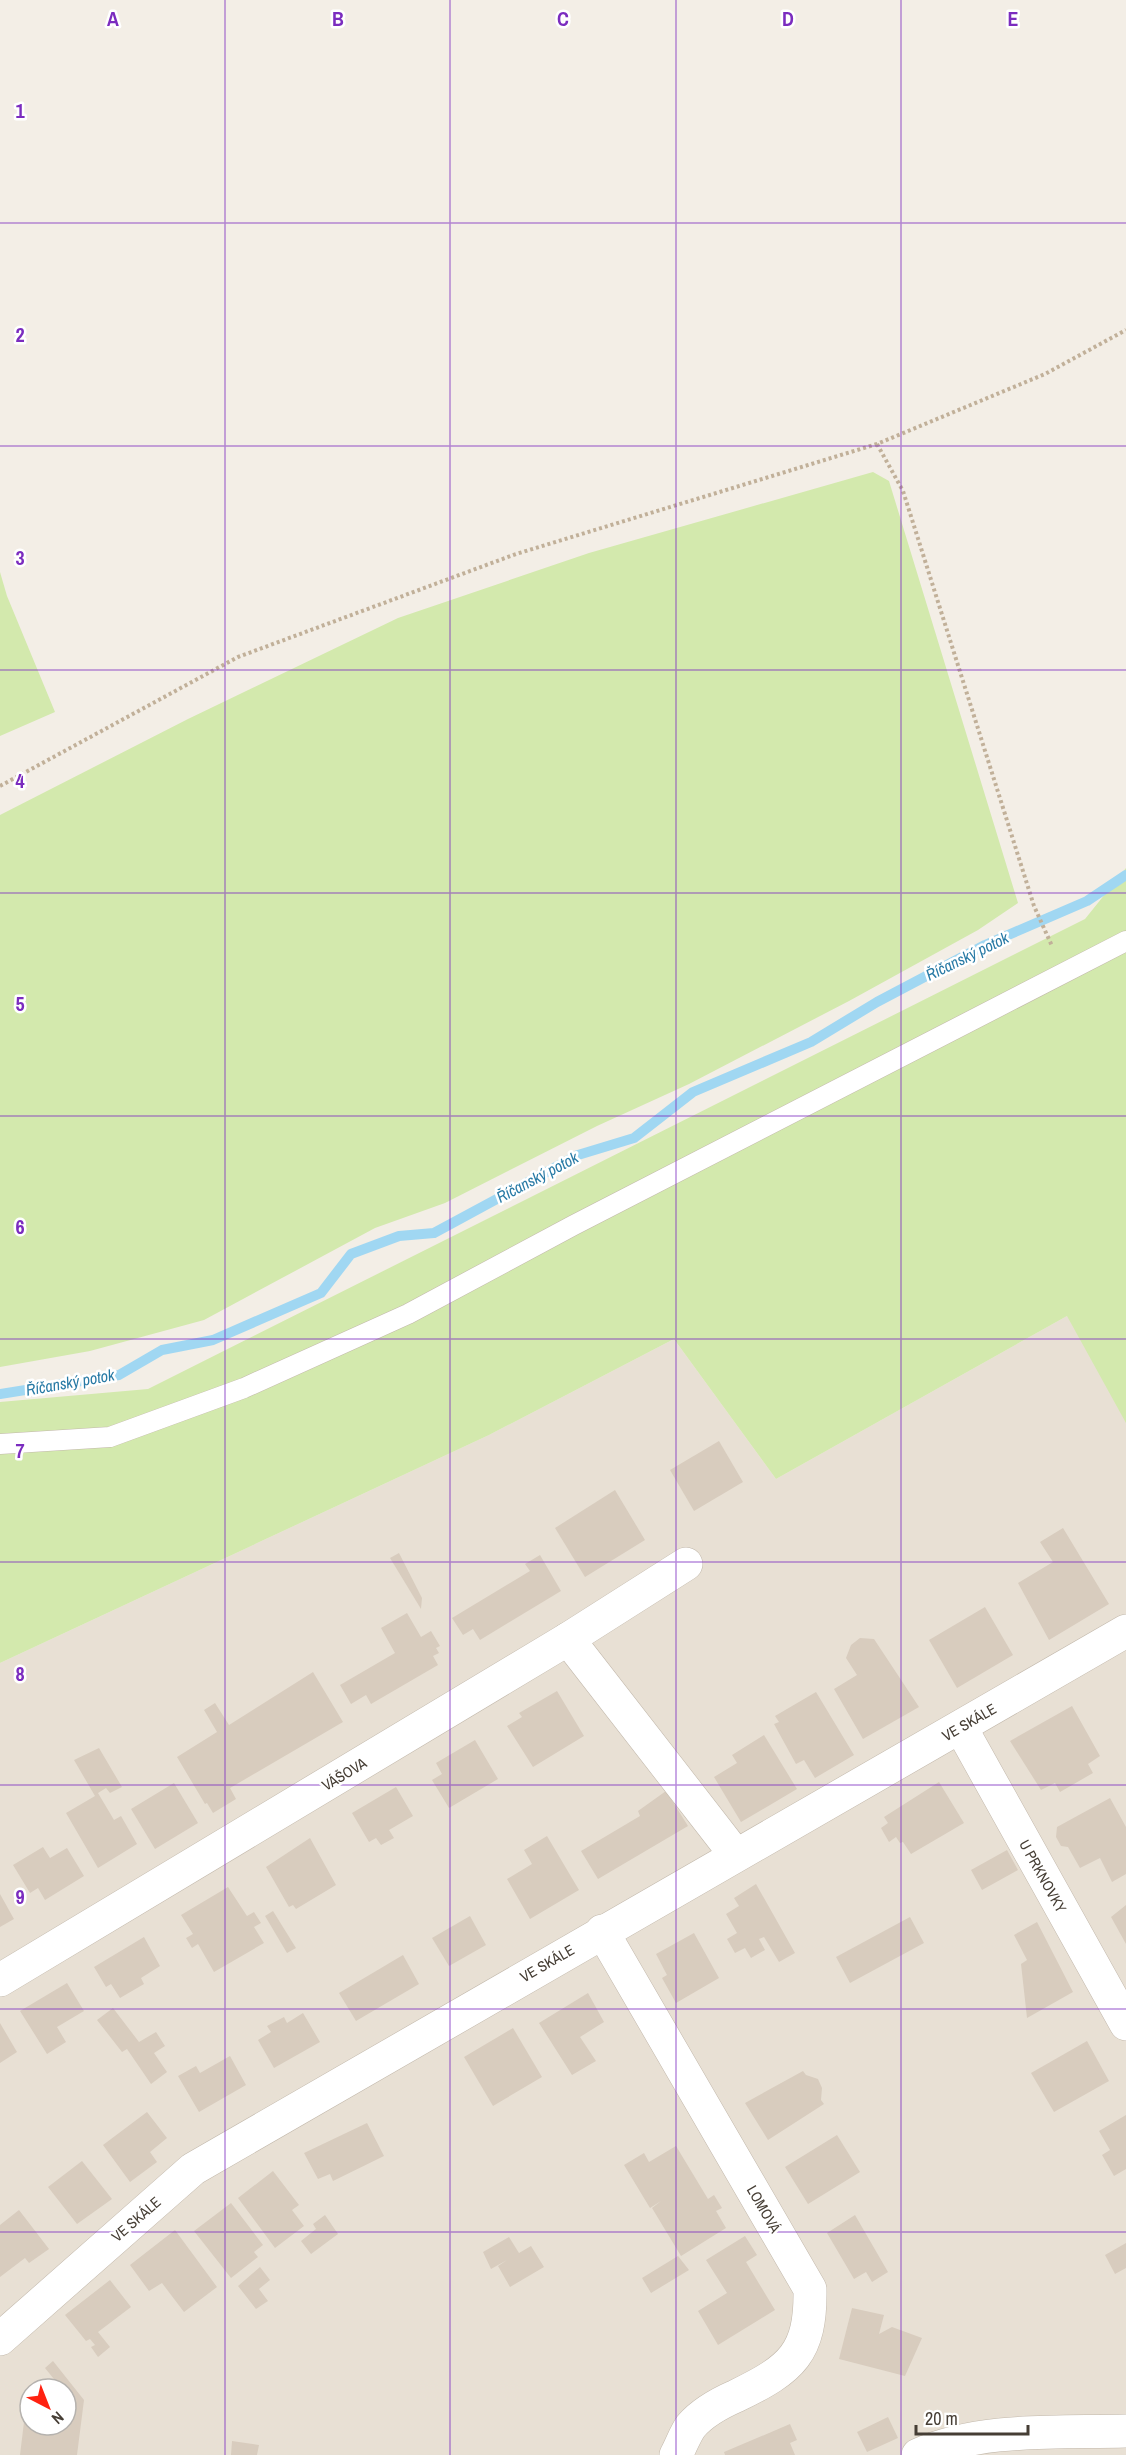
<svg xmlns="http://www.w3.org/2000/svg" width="1126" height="2455" viewBox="0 0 1126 2455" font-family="'Archivo Narrow',sans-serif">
<rect width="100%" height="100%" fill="#f3eee6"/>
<!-- residential -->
<path fill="#e8e0d4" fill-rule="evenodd" d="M1126 1288V2455H0V1663L489 1435 674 1339 776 1479 1067 1316ZM30 2389H66V2425H30Z"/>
<!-- green -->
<g fill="#d3e9ad">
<polygon points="873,472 889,481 1018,903 978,930 849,1001 689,1084 597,1126 445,1203 375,1228 204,1320 90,1351 0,1367 0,815 188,719 398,618 589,553"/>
<polygon points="0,572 7,596 55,712 0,736"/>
<polygon points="1126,868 1126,1423 1067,1316 776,1479 674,1339 489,1435 0,1663 0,1402 148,1389 1085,919"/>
</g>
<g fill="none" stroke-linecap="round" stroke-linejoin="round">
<!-- stream -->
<polyline stroke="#a0d7f2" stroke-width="10" points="0,1394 119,1375 162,1350 213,1340 321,1293 351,1254 399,1236 434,1233 578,1155 634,1138 693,1092 811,1042 877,1002 985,945 1087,901 1126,875"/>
</g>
<!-- building -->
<g fill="#d8ccbe">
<polygon points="719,1441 743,1482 694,1511 670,1470"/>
<polygon points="615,1490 645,1540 585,1577 555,1528"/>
<polygon points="1063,1528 1109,1604 1049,1640 1018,1583 1053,1562 1040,1542"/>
<polygon points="399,1553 422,1598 421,1609 390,1558"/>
<polygon points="540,1555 561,1591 480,1640 473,1629 463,1635 452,1618 530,1571 525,1564"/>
<polygon points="985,1607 1013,1655 957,1688 929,1640"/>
<polygon points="407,1613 421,1637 431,1631 440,1646 436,1648 439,1653 433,1656 438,1665 371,1704 366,1695 351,1704 340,1685 395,1653 381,1628"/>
<polygon points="860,1638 874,1639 919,1707 863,1739 834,1689 857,1675 846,1658 851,1645"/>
<polygon points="313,1672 343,1722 230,1788 236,1799 213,1813 207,1803 205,1804 177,1757 217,1732 204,1710 215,1703 229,1725"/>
<polygon points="557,1691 584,1736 533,1767 507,1726 522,1717 519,1713"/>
<polygon points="816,1692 854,1755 815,1778 804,1760 796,1764 774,1724 779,1722 775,1716"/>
<polygon points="1072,1706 1100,1756 1088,1764 1093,1773 1060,1792 1055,1783 1041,1790 1010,1741"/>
<polygon points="764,1735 797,1789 741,1822 714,1777 737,1763 732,1755"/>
<polygon points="475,1740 498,1779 449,1808 432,1780 442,1774 436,1763"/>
<polygon points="99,1748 122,1787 110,1793 106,1788 98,1793 114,1820 121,1816 137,1844 98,1868 66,1813 95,1796 74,1760"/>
<polygon points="939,1782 964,1823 911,1854 903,1842 900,1843 896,1837 889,1842 881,1828 888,1823 884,1817"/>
<polygon points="174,1783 198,1823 155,1849 131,1809"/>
<polygon points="396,1787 413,1816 389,1830 394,1838 381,1845 376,1838 369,1842 352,1813"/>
<polygon points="666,1791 688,1826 598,1879 581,1851 640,1816 638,1811"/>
<polygon points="1110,1798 1126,1827 1126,1874 1112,1882 1100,1858 1080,1868 1068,1847 1061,1846 1056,1837 1057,1827"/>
<polygon points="547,1836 579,1890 530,1919 507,1879 532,1864 524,1850"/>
<polygon points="310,1838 336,1885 296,1909 293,1905 289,1907 266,1867"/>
<polygon points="43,1847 50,1858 67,1848 84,1876 45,1900 38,1888 30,1893 13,1865"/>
<polygon points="1007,1850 1018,1870 982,1890 971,1870"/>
<polygon points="756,1884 795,1953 779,1962 764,1937 759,1939 765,1950 751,1958 745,1948 735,1953 727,1939 737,1933 726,1914 739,1906 734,1898"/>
<polygon points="228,1887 247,1916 254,1912 261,1923 254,1927 264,1943 214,1972 198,1944 192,1948 186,1938 193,1934 181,1915"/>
<polygon points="0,1894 14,1919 0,1927"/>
<polygon points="1126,1905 1126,1944 1111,1917"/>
<polygon points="273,1911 296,1948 287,1953 265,1916"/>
<polygon points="470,1916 486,1945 449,1966 432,1938"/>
<polygon points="910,1917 924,1943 850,1983 836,1957"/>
<polygon points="1037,1922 1073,1992 1027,2018 1021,1964 1027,1960 1014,1935"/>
<polygon points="694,1933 719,1978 676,2003 662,1978 667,1975 656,1954"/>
<polygon points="144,1937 160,1966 141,1978 144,1984 120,1998 111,1984 106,1987 94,1967"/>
<polygon points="403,1955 419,1984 356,2021 339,1993"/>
<polygon points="67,1983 84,2011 57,2027 66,2042 47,2054 20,2011"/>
<polygon points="588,1993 604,2022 580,2037 596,2061 572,2075 539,2023"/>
<polygon points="113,2008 139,2042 156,2032 165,2046 154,2053 167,2072 151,2084 127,2049 122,2052 97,2020"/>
<polygon points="303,2013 320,2042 274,2068 258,2040 271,2032 267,2026 284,2017 287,2023"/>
<polygon points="0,2023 17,2052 0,2063"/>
<polygon points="513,2028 542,2077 493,2106 464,2057"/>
<polygon points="1087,2041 1109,2081 1054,2112 1031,2073"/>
<polygon points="230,2056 246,2085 199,2112 178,2076 196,2066 200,2073"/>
<polygon points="803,2071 806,2075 818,2079 822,2088 821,2100 824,2104 768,2140 745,2103"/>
<polygon points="147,2112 167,2138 150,2152 157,2162 130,2182 103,2145"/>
<polygon points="1126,2115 1126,2169 1114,2176 1102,2155 1110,2150 1099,2131"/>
<polygon points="367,2123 384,2156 333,2181 330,2174 318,2179 304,2153"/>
<polygon points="837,2135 860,2172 808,2204 785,2167"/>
<polygon points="676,2146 708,2199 714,2195 722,2208 716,2211 726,2228 681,2256 652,2208 661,2201 650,2208 624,2165 644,2153 649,2162"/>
<polygon points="82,2161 112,2199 77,2224 48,2187"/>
<polygon points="273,2171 299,2205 292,2210 304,2226 275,2248 238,2198"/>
<polygon points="231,2203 263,2245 254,2252 258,2257 231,2278 194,2231"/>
<polygon points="19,2210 49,2249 29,2263 25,2258 0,2277 0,2225"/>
<polygon points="325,2215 338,2234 311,2254 301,2241 316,2229 313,2224"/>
<polygon points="855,2215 888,2272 872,2282 866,2272 854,2279 827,2233"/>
<polygon points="175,2230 217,2287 184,2312 162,2283 149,2291 130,2265"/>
<polygon points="745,2236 757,2255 746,2262 775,2310 718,2345 698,2311 727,2293 706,2260"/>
<polygon points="509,2237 519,2253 531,2246 544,2267 510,2287 498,2266 507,2260 491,2269 483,2252"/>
<polygon points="1126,2243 1126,2268 1115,2274 1105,2255"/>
<polygon points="678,2256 689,2270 651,2293 642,2278"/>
<polygon points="260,2267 270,2280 259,2289 268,2301 256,2309 238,2286"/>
<polygon points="110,2280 131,2307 98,2332 110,2347 98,2357 91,2347 95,2345 90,2339 86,2341 65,2315"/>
<polygon points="852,2308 884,2315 879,2334 892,2327 922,2338 905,2376 839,2359"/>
<polygon points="53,2361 84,2400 77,2455 20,2455 24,2422 30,2422 30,2425 66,2425 66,2415 69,2415 71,2401 66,2395 66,2389 62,2389 45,2368"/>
<polygon points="888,2417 898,2438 867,2452 857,2432"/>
<polygon points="790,2424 797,2440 790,2443 795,2455 725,2455 724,2452"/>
<polygon points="232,2441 259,2445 257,2455 231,2455"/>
</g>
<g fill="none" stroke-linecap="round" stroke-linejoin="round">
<!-- service casing -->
<g stroke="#c2b8ab" stroke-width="21">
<polyline id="service" points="0,1444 110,1437 244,1388 408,1314 574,1225 1126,941"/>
</g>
<!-- minor casing -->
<g stroke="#c2b8ab" stroke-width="34">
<g id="minor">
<polyline points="568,1639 735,1854"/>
<polyline points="961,1728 1126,2024"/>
<path d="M602 1931 810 2289C811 2353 792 2369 736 2396 720 2403 703 2412 691 2426 685 2434 681 2446 676 2455"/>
<polyline points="0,1980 568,1639 686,1564"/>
<polyline points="0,2339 193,2169 1126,1631"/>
<path d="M918 2455C981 2427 1058 2433 1126 2431"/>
</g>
</g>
<!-- path -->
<g stroke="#c1b099" stroke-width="4" stroke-dasharray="3 3" stroke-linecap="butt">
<polyline points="877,444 903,491 1034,906 1052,946"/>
<polyline points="0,786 238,657 516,554 877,444 1045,374 1126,330"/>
</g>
<!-- service -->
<use href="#service" stroke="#fff" stroke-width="20"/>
<!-- minor -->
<use href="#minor" stroke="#fff" stroke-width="33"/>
</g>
<!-- grid -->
<path fill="none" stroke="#7b2cbf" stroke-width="1.5" stroke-opacity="0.55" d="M225 0V2455M450 0V2455M676 0V2455M901 0V2455M0 223H1126M0 446H1126M0 670H1126M0 893H1126M0 1116H1126M0 1339H1126M0 1562H1126M0 1785H1126M0 2009H1126M0 2232H1126"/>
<g text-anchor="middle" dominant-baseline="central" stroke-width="5" stroke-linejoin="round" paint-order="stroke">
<!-- street labels -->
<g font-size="15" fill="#463e35" stroke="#fff">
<text transform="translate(969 1722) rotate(-30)">VE SKÁLE</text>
<text transform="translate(344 1774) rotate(-31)">VÁŠOVA</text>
<text transform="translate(1043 1876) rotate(61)">U PRKNOVKY</text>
<text transform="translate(547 1963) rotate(-30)">VE SKÁLE</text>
<text transform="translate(764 2209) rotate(60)">LOMOVÁ</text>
<text transform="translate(136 2219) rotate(-41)">VE SKÁLE</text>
</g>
<!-- water labels -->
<g font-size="16" font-style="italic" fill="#287aa5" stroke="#fff">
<text transform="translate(967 956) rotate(-26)">Říčanský potok</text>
<text transform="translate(537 1177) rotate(-28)">Říčanský potok</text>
<text transform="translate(70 1382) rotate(-10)">Říčanský potok</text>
</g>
</g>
<g font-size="20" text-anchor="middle" font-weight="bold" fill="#7b2cbf" stroke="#fff" stroke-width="5" stroke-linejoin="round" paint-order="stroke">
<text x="113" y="26">A</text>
<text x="338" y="26">B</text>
<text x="563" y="26">C</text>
<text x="788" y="26">D</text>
<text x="1013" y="26">E</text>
<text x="20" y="118">1</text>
<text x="20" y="342">2</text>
<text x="20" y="565">3</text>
<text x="20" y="788">4</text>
<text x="20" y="1011">5</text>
<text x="20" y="1234">6</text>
<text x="20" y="1458">7</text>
<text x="20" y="1681">8</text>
<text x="20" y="1904">9</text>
</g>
<!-- north arrow -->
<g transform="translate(48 2407) rotate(138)"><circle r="28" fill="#ffffff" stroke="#b5b2ae" stroke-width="1.5"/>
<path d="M0-4.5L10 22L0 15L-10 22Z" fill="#ff2211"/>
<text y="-9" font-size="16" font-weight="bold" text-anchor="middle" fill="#463e35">N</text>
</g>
<!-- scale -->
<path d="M916 2425v9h112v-9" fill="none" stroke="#463e35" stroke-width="3"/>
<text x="925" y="2425" font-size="18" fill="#463e35" stroke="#ffffff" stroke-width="4.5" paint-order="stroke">20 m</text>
</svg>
